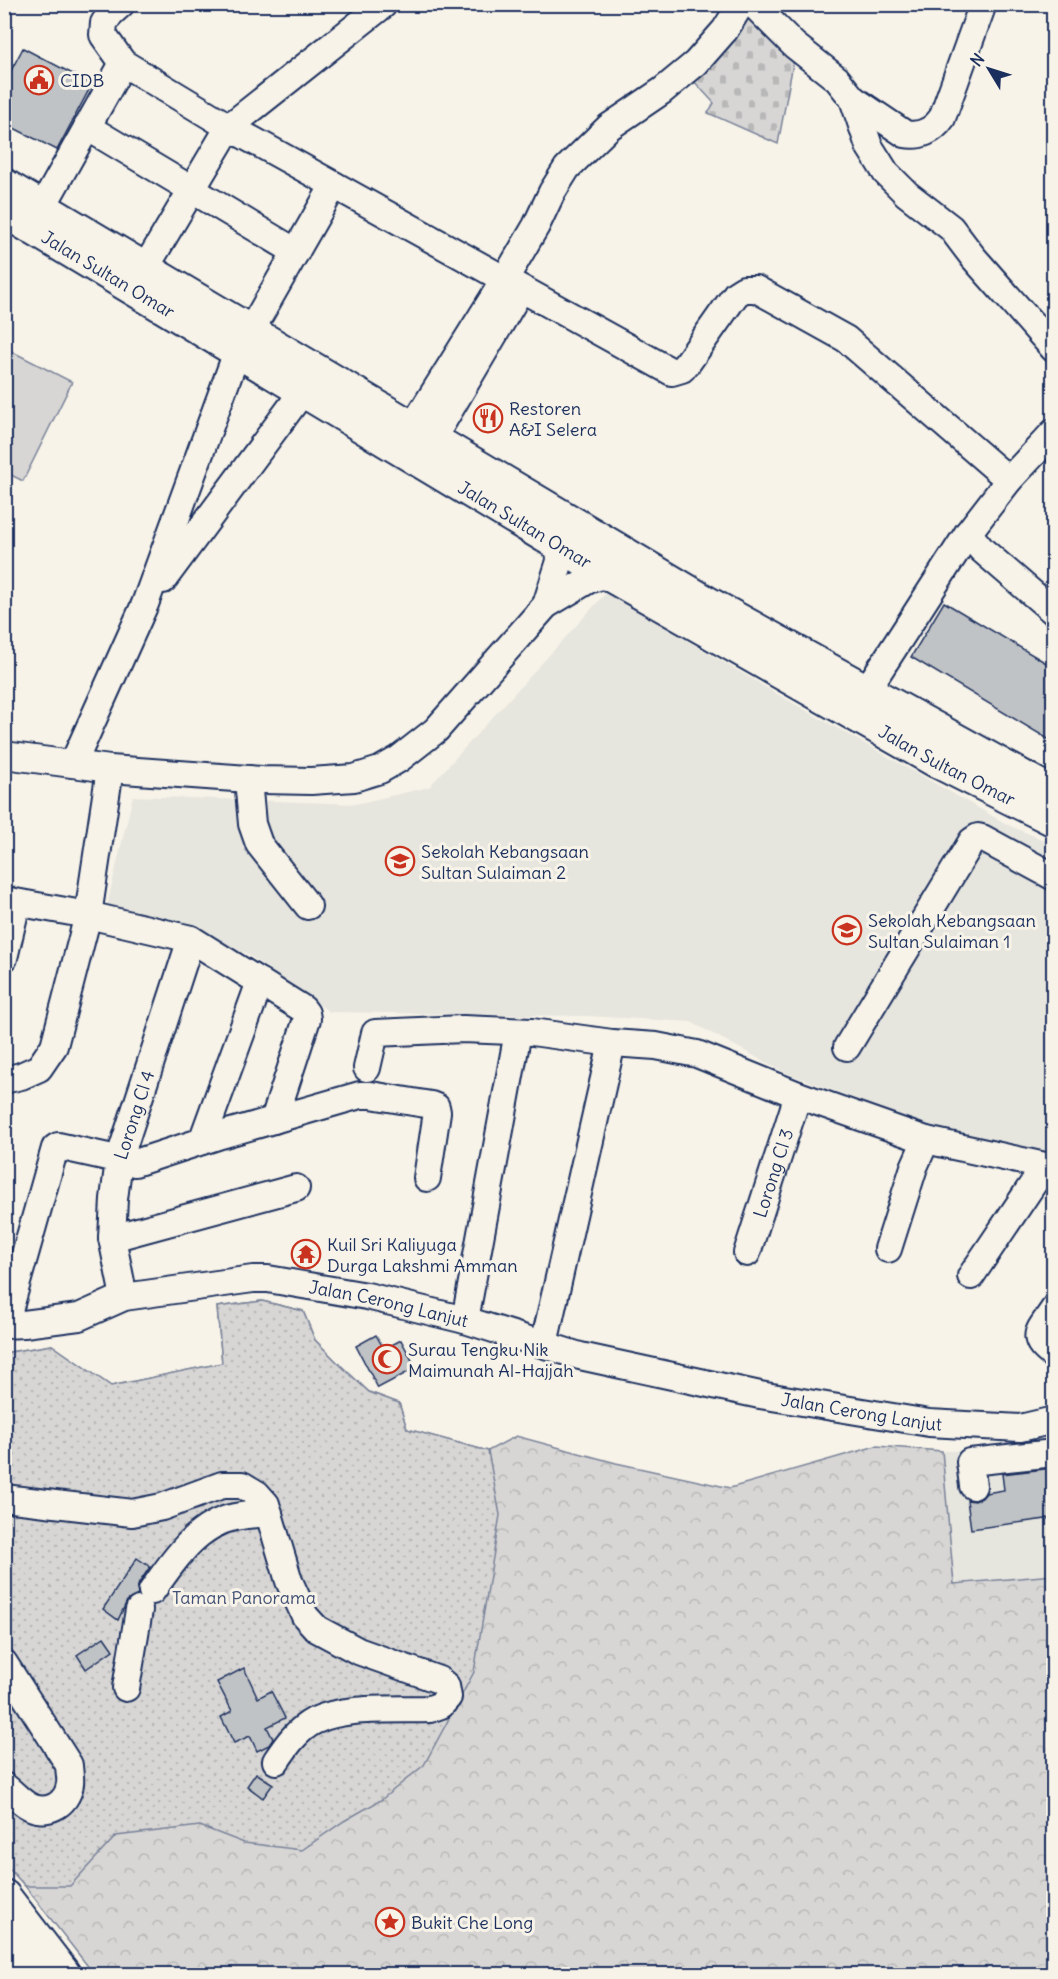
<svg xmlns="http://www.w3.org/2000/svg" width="1058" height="1979" viewBox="0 0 1058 1979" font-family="Delius,sans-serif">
<defs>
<pattern id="forest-crowns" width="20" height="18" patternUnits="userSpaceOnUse" patternTransform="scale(1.5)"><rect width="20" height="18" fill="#d7d6d4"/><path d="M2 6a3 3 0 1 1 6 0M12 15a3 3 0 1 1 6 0" fill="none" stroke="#b8b8b8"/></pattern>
<pattern id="cemetery-stones" width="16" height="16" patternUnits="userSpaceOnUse" patternTransform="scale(1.5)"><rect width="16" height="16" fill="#d7d6d4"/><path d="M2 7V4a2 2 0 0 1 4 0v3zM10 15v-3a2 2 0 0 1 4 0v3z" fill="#b8b8b8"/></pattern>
<pattern id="park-dots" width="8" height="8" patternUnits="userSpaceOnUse" patternTransform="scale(1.5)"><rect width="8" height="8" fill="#d7d6d4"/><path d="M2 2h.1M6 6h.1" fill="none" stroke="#b8b8b8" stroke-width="1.8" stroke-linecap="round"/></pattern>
</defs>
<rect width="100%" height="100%" fill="#f7f3e8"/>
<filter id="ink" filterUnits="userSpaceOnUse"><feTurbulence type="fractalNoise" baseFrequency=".0167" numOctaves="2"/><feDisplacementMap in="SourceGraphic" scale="12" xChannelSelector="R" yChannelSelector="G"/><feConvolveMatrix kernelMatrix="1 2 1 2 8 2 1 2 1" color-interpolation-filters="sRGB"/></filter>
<g filter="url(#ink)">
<!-- built -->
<g fill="#e6e5de">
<polygon points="606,593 784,698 1010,826 1053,844 1053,1154 931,1127 784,1072 691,1022 588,1016 330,1012 246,953 104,918 133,796 356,804 429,787"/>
<polygon points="1053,1441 1053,1575 954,1584 942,1451 998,1450"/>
</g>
<!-- forest -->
<polygon fill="url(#forest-crowns)" stroke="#798299" stroke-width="1.5" points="262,1301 303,1311 315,1340 337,1362 369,1392 399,1403 407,1429 488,1451 516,1436 616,1463 730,1488 876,1446 942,1451 954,1584 1053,1575 1053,1974 94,1974 25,1886 5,1863 4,1353 52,1345 111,1386 222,1363 217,1307"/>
<!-- cemetery -->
<polygon fill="url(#cemetery-stones)" stroke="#798299" stroke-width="1.5" points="754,12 795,53 778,144 708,113 714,103 692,79 743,14"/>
<!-- park -->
<polygon fill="url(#park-dots)" stroke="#798299" stroke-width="1.5" points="262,1301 303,1311 315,1340 337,1362 369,1392 399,1403 407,1429 488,1451 500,1515 474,1672 424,1765 381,1800 344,1821 302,1850 244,1843 200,1826 116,1836 70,1886 25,1886 4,1863 4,1353 52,1345 111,1386 222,1363 217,1307"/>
<!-- garden -->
<polygon fill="#d7d6d4" stroke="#798299" stroke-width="1.5" points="5,348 72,382 23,481 5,472"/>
<!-- building -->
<g fill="#c0c3c5" stroke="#1b2f5e" stroke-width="1.5">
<polygon points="23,48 92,84 57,150 4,123 4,84"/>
<polygon points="944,602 1053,667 1053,742 911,657"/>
<polygon points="376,1335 384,1349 401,1340 416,1368 378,1388 356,1346"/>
<polygon points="1053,1468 1053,1518 971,1529 967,1500 975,1501 982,1498 986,1493 1004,1490 1002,1474"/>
<polygon points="137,1558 150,1567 139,1583 137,1589 138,1595 127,1601 118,1620 103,1609"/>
<polygon points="104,1637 113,1650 86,1669 77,1655"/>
<polygon points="244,1668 258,1698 271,1691 285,1718 267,1727 273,1739 269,1745 257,1751 250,1736 234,1743 221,1717 232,1711 217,1682"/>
<polygon points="256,1773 273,1784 263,1798 247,1786"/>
</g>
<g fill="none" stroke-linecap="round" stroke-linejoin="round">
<!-- minor casing -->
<g stroke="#1b2f5e" stroke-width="30">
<g id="minor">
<polyline points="121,4 111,13 104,23 103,35 123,63 229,127 672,372 682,369 688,362 736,294 744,289 756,289 846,339 1009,480"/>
<polyline points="753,4 794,45 837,79 853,99 869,146 886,173 907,194 951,228 973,257 1054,349"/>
<path d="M853 99 905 134C920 137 933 131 942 118L983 4"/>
<polyline points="87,127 296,252"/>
<polyline points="43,206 123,63"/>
<polyline points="146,267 229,127 383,5"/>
<polyline points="250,332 334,185"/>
<polyline points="412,428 505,279 536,226 552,192 567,168 609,127 662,91 696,63 725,30 741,4"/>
<polyline points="432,440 521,289"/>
<polyline points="968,533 982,550 1054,612"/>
<polyline points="163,580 303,391"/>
<polyline points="546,605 560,561 559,544"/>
<polyline points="866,691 968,533 1009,480 1054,432"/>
<polyline points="4,755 110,769 262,780 311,781 354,778 380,770 399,759 436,730 546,605 588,580 608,574"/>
<polyline points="73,764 145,604 237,352"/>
<polyline points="248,779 252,824 259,844 308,906"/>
<polyline points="4,900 88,915 191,939 303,1009 306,1013 307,1019 274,1120"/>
<polyline points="4,958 17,903"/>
<polyline points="847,1047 972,841 978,837 982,838 1054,877"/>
<polyline points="367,1068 375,1033 463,1029 532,1032 612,1043 656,1046 697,1054 798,1095 926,1140 1054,1168"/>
<polyline points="4,1080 21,1076 39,1068 54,1046 88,915 110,769"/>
<polyline points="202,1141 260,982"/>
<polyline points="112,1238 296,1188"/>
<polyline points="888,1249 914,1167 926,1140"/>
<path id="s1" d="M747 1253 798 1095"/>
<polyline points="971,1276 1045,1166"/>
<path id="s2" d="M124 1297 112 1238 114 1199 119 1160 191 939"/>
<path d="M1054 1309C1039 1332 1028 1337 1054 1356"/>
<polyline points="465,1320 518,1032"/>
<path id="s3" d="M4 1325 24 1324 79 1317 124 1297 253 1279H268L367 1296 465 1320 580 1356 760 1395 929 1423 1020 1428 1054 1420"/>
<polyline points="5,1325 55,1148 58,1146 135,1163 221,1135 360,1095 371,1095 431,1105 436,1107 437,1112 427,1178"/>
<polyline points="544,1344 612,1043"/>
<polyline points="973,1486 970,1462 1054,1453"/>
<path d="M4 1498 132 1513 162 1507 222 1485H242L257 1494 266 1504 289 1581 305 1616 317 1629 358 1651 439 1680 446 1686 448 1697 441 1705 430 1709C396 1710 344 1706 314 1721 297 1730 286 1746 276 1761"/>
<path d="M152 1591C173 1561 197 1524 235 1517 246 1515 258 1514 269 1513"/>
<path d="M4 1663 69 1765C69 1771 71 1778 70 1784 67 1806 45 1816 27 1805 19 1800 12 1792 4 1786"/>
<polyline points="126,1688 139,1610"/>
</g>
</g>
<!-- major casing -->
<g stroke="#1b2f5e" stroke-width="36">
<g id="major">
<polyline points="4,185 706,602 1054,794"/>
<path id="s4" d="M4 211 608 574 938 762 1054 820"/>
<polyline points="4,1896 64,1974"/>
<polyline points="4,1938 33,1974"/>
</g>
</g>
<!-- minor -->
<use href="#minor" stroke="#f7f3e8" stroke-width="26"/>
<!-- major -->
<use href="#major" stroke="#f7f3e8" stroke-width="32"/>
</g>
</g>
<!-- icons -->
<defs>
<g id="civic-ring" transform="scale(1.5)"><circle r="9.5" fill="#f7f3e8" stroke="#c8321e" stroke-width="1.5"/><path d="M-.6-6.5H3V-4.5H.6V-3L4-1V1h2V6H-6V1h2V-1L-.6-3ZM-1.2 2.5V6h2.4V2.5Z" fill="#c8321e"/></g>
<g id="restaurant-ring" transform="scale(1.5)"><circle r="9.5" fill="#f7f3e8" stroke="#c8321e" stroke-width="1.5"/><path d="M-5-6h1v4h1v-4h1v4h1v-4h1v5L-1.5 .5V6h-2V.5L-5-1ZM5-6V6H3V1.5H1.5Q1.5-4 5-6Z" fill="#c8321e"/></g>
<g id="school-ring" transform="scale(1.5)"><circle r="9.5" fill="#f7f3e8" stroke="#c8321e" stroke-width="1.5"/><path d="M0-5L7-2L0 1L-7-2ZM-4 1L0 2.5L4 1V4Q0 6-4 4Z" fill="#c8321e"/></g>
<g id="temple-ring" transform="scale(1.5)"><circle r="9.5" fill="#f7f3e8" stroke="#c8321e" stroke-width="1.5"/><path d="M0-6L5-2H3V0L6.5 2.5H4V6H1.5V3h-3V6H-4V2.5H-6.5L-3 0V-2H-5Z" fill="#c8321e"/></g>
<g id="mosque-ring" transform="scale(1.5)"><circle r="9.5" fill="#f7f3e8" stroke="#c8321e" stroke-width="1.5"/><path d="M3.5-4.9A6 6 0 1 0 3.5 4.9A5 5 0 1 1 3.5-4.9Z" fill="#c8321e"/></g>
<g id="sight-ring" transform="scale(1.5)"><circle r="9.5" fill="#f7f3e8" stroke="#c8321e" stroke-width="1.5"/><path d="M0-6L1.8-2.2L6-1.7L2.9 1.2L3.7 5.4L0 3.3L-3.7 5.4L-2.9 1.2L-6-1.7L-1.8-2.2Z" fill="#c8321e"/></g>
</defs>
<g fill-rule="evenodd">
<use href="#civic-ring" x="39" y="80"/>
<use href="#restaurant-ring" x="488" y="418"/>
<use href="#school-ring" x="400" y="861"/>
<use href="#school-ring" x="847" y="930"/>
<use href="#temple-ring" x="306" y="1254"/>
<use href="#mosque-ring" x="387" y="1359"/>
<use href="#sight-ring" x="390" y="1922"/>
</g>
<g text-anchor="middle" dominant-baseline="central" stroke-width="6" stroke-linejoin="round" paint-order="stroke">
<!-- poi labels -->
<g font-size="18" fill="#1b2f5e" stroke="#f7f3e8" text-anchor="start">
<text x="60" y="80">CIDB</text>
<text x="509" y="408">Restoren<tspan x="509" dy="21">A&amp;I Selera</tspan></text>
<text x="421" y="851">Sekolah Kebangsaan<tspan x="421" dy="21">Sultan Sulaiman 2</tspan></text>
<text x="868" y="920">Sekolah Kebangsaan<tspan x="868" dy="21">Sultan Sulaiman 1</tspan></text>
<text x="327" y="1244">Kuil Sri Kaliyuga<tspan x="327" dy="21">Durga Lakshmi Amman</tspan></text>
<text x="408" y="1349">Surau Tengku Nik<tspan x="408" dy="21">Maimunah Al-Hajjah</tspan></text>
<text x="411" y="1922">Bukit Che Long</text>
</g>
<!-- street labels -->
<g font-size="18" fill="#1b2f5e" stroke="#f7f3e8">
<text stroke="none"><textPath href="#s4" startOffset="122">Jalan Sultan Omar</textPath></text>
<text stroke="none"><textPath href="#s4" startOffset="608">Jalan Sultan Omar</textPath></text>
<text stroke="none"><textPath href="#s4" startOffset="1094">Jalan Sultan Omar</textPath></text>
<text stroke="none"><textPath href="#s2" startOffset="186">Lorong Cl 4</textPath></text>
<text stroke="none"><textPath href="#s1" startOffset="84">Lorong Cl 3</textPath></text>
<text stroke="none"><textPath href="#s3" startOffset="393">Jalan Cerong Lanjut</textPath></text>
<text stroke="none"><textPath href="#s3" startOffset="879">Jalan Cerong Lanjut</textPath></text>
</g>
<!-- park labels -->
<g font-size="18" fill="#415076" stroke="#f7f3e8">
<text x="244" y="1597">Taman Panorama</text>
</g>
</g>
<!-- margin -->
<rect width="1058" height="1979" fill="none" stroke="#f7f3e8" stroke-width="24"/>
<rect x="12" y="12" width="1034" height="1955" fill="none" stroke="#1b2f5e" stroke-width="2" filter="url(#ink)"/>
<!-- north arrow -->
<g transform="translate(989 69) rotate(308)" stroke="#f7f3e8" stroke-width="4.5" paint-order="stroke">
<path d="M0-4.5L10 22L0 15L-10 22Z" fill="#1b2f5e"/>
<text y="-9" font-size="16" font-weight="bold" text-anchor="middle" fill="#1b2f5e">N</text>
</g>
</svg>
